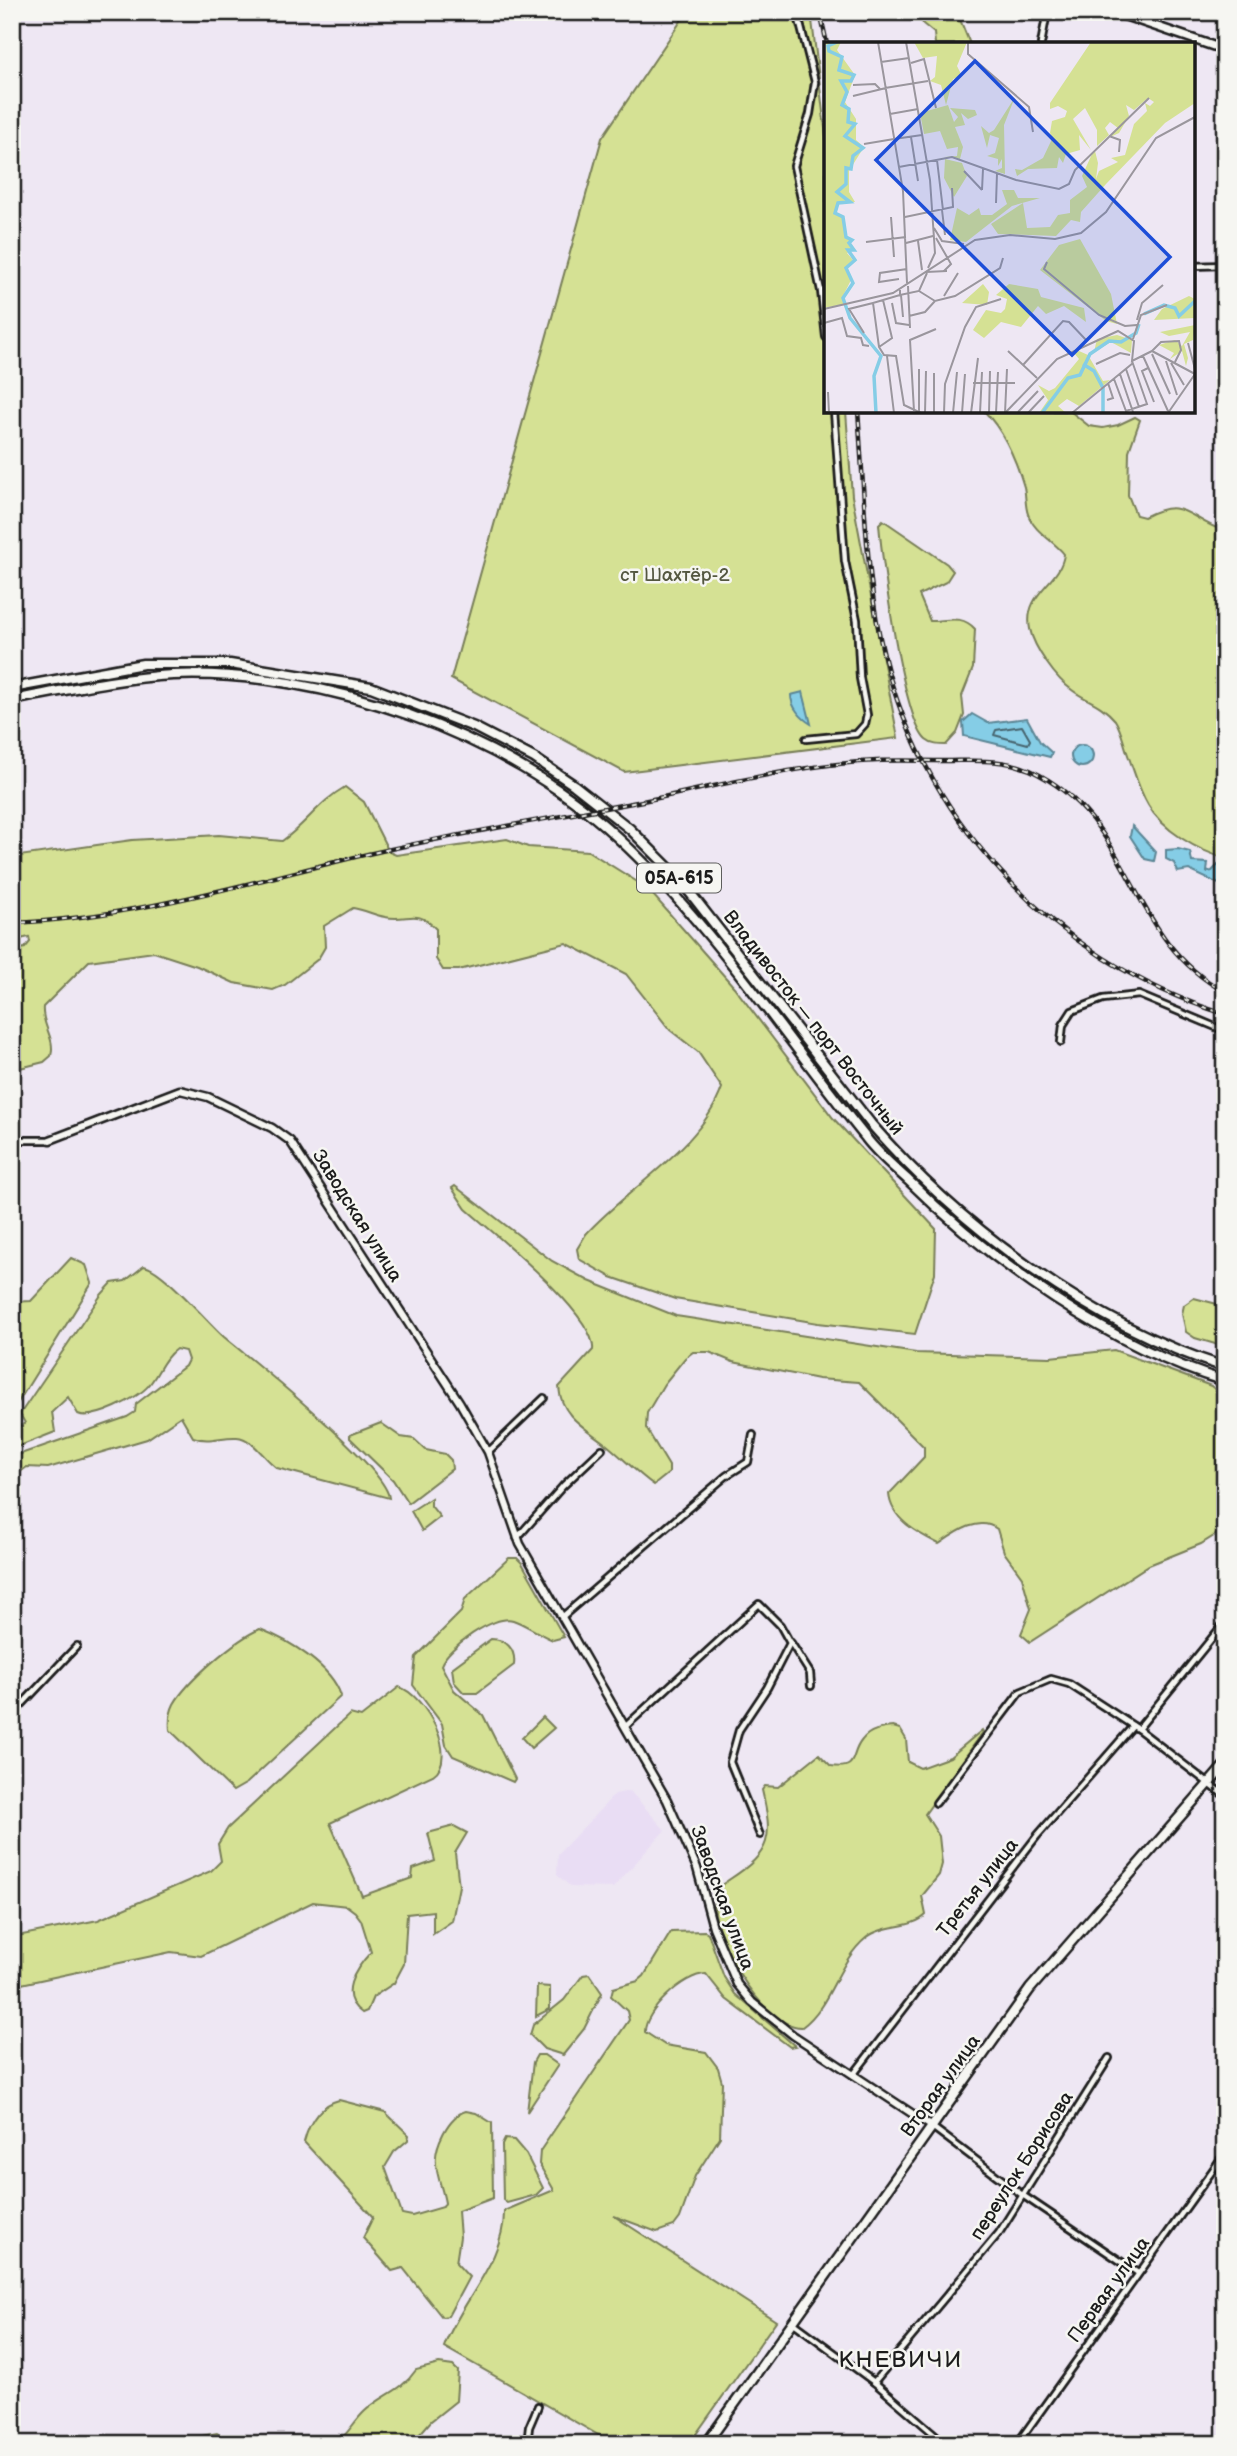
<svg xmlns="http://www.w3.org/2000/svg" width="1237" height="2456" viewBox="0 0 1237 2456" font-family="'Balsamiq Sans',sans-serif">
<rect width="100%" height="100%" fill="#eee7f3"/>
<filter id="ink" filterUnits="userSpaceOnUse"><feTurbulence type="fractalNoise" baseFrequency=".0143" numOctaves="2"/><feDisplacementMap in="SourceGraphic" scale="14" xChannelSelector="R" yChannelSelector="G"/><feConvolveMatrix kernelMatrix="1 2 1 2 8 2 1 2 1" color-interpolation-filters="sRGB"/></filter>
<g filter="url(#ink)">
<!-- built -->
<polygon fill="#e9ddf4" points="630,1791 665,1830 613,1888 571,1887 557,1875 558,1854 615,1794"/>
<!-- green -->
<g fill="#d5e194" stroke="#787e58" stroke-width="2">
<polygon points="687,12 811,12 826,137 826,411 846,411 852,496 898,738 624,772 451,679 602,138"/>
<polygon points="919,12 957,12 970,44 935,44 934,33 923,24"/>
<path d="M984 411H1070L1089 426 1103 428 1118 425 1135 417 1140 420 1129 451 1128 495 1136 515 1144 517C1185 495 1188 520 1225 531V858C1198 851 1162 830 1148 805 1139 790 1134 771 1128 755 1124 744 1121 729 1115 720 1101 703 1086 701 1072 690 1056 679 1034 648 1030 629 1023 592 1061 583 1064 554 1053 540 1034 532 1028 514 1025 506 1026 496 1024 487 1016 460 1004 431 984 411Z"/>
<path d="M883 520 947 564 953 571 946 582 919 595 930 621C947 621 962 614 975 629L973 668 962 696 964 715 957 733 946 745C939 745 932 745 926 740 903 720 882 560 879 524Z"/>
<path d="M345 787 364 802 389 852 396 855 507 839 528 847 588 851 647 888 734 987 833 1118 936 1229 935 1273 915 1334 818 1323 675 1299 611 1277 579 1259 577 1249 586 1234C627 1188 701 1148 722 1088L698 1052 670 1030 626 974 566 943 459 970H443L436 959V929C415 907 410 922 385 917 374 915 365 910 353 908L324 926 325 947 318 959 285 985 273 990 234 983 197 966 154 952 89 961 43 1007C41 1025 56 1038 51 1056L44 1062 12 1070V951L25 948 30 942 29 937 12 941V857L132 840 219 835 282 841C305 825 320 801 345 787Z"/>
<path d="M455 1186 552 1261 589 1281 676 1316 916 1353 1050 1357 1114 1350 1211 1386 1225 1398V1529L1201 1544 1149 1565 1030 1642 1021 1634 1031 1609 1022 1577 1004 1552 997 1529C979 1515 955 1533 939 1544 917 1533 891 1519 889 1494L924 1457V1447L859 1382 818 1379 733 1362 709 1352H693L685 1358 664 1384 647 1413 646 1428 669 1466V1473L654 1485C637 1473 623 1458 607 1445 586 1428 561 1417 559 1387L593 1350C597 1316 493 1233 466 1209L452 1188Z"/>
<polygon points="71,1258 86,1265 92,1283 12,1412 12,1302 31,1301"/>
<path d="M144 1266C164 1270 205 1320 224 1337 253 1361 386 1467 389 1498L277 1468C264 1459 253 1438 237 1437 221 1436 209 1443 193 1437L181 1416 147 1439 48 1468 27 1467 12 1478V1457L127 1417 135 1412 136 1404 185 1366 188 1360 185 1351 176 1349C163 1358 159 1373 149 1385 139 1398 93 1421 78 1414L68 1397 52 1412 55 1432 12 1449V1430L16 1424 22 1426 25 1423 20 1414 101 1295 112 1283 125 1281Z"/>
<polygon points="1194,1298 1225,1306 1225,1347 1195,1338 1186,1332 1182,1314 1184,1305"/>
<polygon points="381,1423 401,1437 414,1439 426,1450 445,1454 451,1460 452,1469 408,1503 393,1480 350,1438 350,1435"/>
<polygon points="431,1498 431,1506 440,1517 422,1531 411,1511"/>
<path d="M509 1558H517L522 1563 564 1637 553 1640C539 1635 526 1624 513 1620 494 1614 447 1648 441 1665L454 1690 483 1715 515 1779 513 1782 453 1756 446 1745 442 1724 413 1685 416 1657 461 1612 465 1599Z"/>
<path d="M260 1629C288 1640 332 1666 341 1696L247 1783 233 1791 170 1730C169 1721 170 1712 174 1704 187 1681 236 1639 260 1629Z"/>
<path d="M491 1639C506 1639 516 1649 514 1665L477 1693H464L454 1682 452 1668Z"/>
<path d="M399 1687C424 1694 460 1757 433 1775L330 1823 362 1896 412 1878 413 1869 435 1861 428 1833 454 1826 467 1833 455 1853 459 1886 452 1921 433 1934V1911L407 1914 404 1964 394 1983 373 1997 367 2011 362 2013C337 1996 355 1969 371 1952L361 1920 355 1912 347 1906 313 1902 201 1956 171 1952 12 1986V1937L98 1920 211 1871 221 1861 218 1844 228 1828 350 1714 361 1717Z"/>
<polygon points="543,1717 554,1728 531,1748 522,1738"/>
<path d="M893 1727 900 1729 906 1739 908 1762 920 1768 950 1757 982 1730 983 1732 925 1814 939 1836 942 1864 939 1875 922 1896 926 1915C912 1929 883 1924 866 1938 837 1962 832 2005 802 2027 761 2028 706 1929 715 1894 718 1886 724 1883 730 1879 772 1852 773 1837 762 1790L765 1786 778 1787 819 1754 831 1766C860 1770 849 1755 862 1740 869 1730 882 1728 893 1727Z"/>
<path d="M705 1931 708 1933 724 1977 735 1994 795 2046 790 2047 726 1999 706 1974C684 1974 644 2012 645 2032L665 2045 706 2052 718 2068 722 2082 720 2137 695 2176 680 2218 674 2226 657 2232 614 2216 776 2321 689 2444H614L444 2347C460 2302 505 2261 504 2211L554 2190 539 2164 540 2151 629 2020 627 2011 611 1996 613 1988 638 1981 644 1976 671 1932Z"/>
<polygon points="589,1974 602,1993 584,2029 563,2055 544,2049 530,2035 533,2025 564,2000 583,1975"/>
<polygon points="537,1986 550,1987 550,2009 536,2016"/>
<polygon points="537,2055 544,2055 558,2065 527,2112 533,2062"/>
<path d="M339 2100 385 2112 409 2135 408 2140 394 2152 385 2167 402 2214 412 2216 443 2207 445 2203C443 2190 437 2177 436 2164 434 2147 448 2116 466 2111L476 2113 492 2123 493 2198 458 2211 460 2237 456 2263 469 2277 448 2316 442 2317 403 2268 392 2271 363 2238 373 2217 304 2142C309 2123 319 2105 339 2100Z"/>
<polygon points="505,2139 514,2140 526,2154 543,2188 536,2195 507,2203 503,2200 502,2145"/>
<path d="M439 2364 453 2366 458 2371 456 2401 431 2421 413 2442 335 2444C347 2436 354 2421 365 2411 383 2394 401 2392 416 2370Z"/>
<polygon points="217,2433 234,2444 167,2444 171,2442"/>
</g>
<!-- water -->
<g fill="#85cde6" stroke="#5b8695" stroke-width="2">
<path d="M803 692 811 724C801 718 791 707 791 695Z"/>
<polygon points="972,714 988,723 1027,718 1040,742 1052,753 1050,757 964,736 963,722"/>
<circle cx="1082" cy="756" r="11"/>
<polygon points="1132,826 1156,852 1154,861 1145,859 1130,836"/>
<polygon points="1178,849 1190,852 1192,862 1208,863 1207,872 1212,871 1221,862 1225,866 1225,887 1189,870 1178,872 1174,863 1166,859 1166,850"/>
</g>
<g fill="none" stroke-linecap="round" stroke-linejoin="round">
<!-- shore -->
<polygon stroke="#46636d" stroke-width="2" points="1022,726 1030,740 1028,744 994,735 996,730"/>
<!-- minor casing -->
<g stroke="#1c1c1c" stroke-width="10">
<g id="minor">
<polyline points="797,12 815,82 810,114 794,166 821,291 826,337"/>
<polyline points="1041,44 1047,12"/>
<polyline points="1193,266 1225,265"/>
<polyline points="806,739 856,734 865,724 867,715 860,678 857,620 845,561 834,411"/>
<polyline points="1061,1042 1063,1025 1072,1011 1103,999 1139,995 1225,1031"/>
<polyline points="12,1140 50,1140"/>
<polyline points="488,1452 544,1398"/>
<polyline points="517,1538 563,1486 602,1449"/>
<polyline points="562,1617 726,1476 748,1462 753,1435"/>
<polyline points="791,1643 810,1673 811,1686"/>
<polyline points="12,1715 77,1646"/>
<polyline points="626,1726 759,1604 780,1625 790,1643 767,1688 739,1730 730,1762 760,1835"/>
<polyline points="1138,1729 1225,1622"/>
<polyline points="936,1803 1020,1692 1051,1679 1069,1684 1138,1729 1225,1796"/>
<polyline points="1220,1950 1225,1945"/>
<polyline points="853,2075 1037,1836 1133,1726"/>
<polyline points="931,2126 1021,2194 1138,2273"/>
<polyline points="794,2323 874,2382 946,2444"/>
<polyline points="874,2382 999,2233 1109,2058"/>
<polyline points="527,2444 529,2427 538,2406"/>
<polyline points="1017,2444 1225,2153"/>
</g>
</g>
<!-- tertiary casing -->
<g stroke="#1c1c1c" stroke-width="11">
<polyline id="tertiary" points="50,1140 180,1090 208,1097 272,1128 290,1141 460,1403 488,1452 520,1544 667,1800 697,1868 713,1927 737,1984 752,2002 793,2035 931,2126"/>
</g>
<!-- secondary casing -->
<g stroke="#1c1c1c" stroke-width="12">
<polyline id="secondary" points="1114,12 1225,50"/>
</g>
<!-- primary casing -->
<g stroke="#1c1c1c" stroke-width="13">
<polyline id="primary" points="706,2444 1030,1989 1225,1765"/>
</g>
<!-- trunk casing -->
<g stroke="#1c1c1c" stroke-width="13">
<g id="trunk">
<path d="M12 688 143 664H230L371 687 474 727 534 758 574 785 630 829 677 876 871 1124C960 1227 1093 1326 1225 1367"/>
<path d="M12 700C66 690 119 678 173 675 323 669 506 734 616 836 711 923 785 1038 866 1138 878 1154 894 1167 908 1180 992 1263 1111 1347 1225 1381"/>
</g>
</g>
<!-- minor -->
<use href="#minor" stroke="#f6f6f2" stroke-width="4.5"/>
<!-- tertiary -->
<use href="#tertiary" stroke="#f6f6f2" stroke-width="6"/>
<!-- secondary -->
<use href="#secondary" stroke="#f6f6f2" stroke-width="7"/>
<!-- primary -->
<use href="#primary" stroke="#f6f6f2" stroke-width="8"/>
<!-- trunk -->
<use href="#trunk" stroke="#f6f6f2" stroke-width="8"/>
<!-- rail casing -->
<g stroke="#1c1c1c" stroke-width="4.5">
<g id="rail">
<polyline points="820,12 827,44"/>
<path d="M858 411C864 486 865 564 880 638 916 815 1053 961 1225 1014"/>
<path d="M12 923C134 918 250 882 368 854 464 832 561 817 658 798 730 783 803 764 877 761 899 760 921 761 944 761 973 761 1002 758 1030 770 1136 820 1124 937 1225 992"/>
</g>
</g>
<!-- rail -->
<use href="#rail" stroke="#f6f6f2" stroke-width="2" stroke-dasharray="5" stroke-linecap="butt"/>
</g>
</g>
<g text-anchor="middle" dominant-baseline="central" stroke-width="5" stroke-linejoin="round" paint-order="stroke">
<!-- shield labels -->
<rect fill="#f6f6f2" stroke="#5d5d5c" stroke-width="2" x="637" y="863.5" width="84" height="29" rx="5"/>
<g font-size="18" font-weight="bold" fill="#1c1c1c">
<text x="679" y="878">05А-615</text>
</g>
<!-- park labels -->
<g font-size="19" fill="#545740" stroke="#f6f6f2">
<text x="675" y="575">ст Шахтёр-2</text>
</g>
<!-- street labels -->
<g font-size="19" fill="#1c1c1c" stroke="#f6f6f2">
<text transform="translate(813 1023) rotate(52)">Владивосток — порт Восточный</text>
<text transform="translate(357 1216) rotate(58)">Заводская улица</text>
<text transform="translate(978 1888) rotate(-52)">Третья улица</text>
<text transform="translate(722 1898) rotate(70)">Заводская улица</text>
<text transform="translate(941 2086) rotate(-54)">Вторая улица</text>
<text transform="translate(1022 2166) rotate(-57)">переулок Борисова</text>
<text transform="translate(1109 2290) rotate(-54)">Первая улица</text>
</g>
<!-- quarter labels -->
<g font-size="23" letter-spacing="2" fill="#1c1c1c" stroke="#f6f6f2">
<text x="901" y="2360">КНЕВИЧИ</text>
</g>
</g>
<!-- overview -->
<g transform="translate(824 42)">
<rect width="371" height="371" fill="#eee7f3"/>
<path d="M2 0H17L13 8 31 33 21 60 32 77V98L40 105 25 129V150L31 160H14L11 171 18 174 22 195 28 199 24 202 29 208 23 211 29 218 22 226 27 238 18 256 21 262 0 266ZM90 0H143L133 24 138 34 129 37 122 63 117 43 106 39 111 35 113 14 99 16ZM267 0H371V61L341 81 282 142 257 170 256 180 247 178 232 194 174 192 167 182 199 161 203 186 226 185 234 173 246 171V158L263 145 258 134 268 112 271 109 274 121 272 137 275 129 294 120 287 116 301 113 310 82 323 69 321 61 326 64 330 60 324 56 310 68 302 63 305 74 295 91 286 95 294 86 286 80 281 86 285 93 273 104V88L261 66 249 77 267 108 255 93 256 108 242 112 239 121 235 115 233 126 204 127 193 134 191 127 198 128 219 116 228 97 232 102 226 91 228 79 241 75 243 69 234 64 226 67V61ZM191 55 180 83 181 132 171 129 178 126V117L174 124V117L163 114 171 111 175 96 166 93 163 106 157 84 165 91 170 88ZM124 63 130 80 134 75 126 66 151 68 153 73 144 77 137 71 141 83 131 85 139 105 136 117 120 115 133 114 134 105 123 107 116 89 100 92 96 71ZM121 117 138 121 143 134 130 155 120 136ZM178 148H190L194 156H216L188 164 142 200 126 198 133 166 145 173 155 166 157 173H168L183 162ZM256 197 287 252 293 282 282 279 216 228 235 203ZM159 242 165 250 163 263 138 261ZM185 242 214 247 217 255 260 266 262 280 240 264 222 272 214 264 197 285 177 280 160 296 149 288 162 268 177 271 181 267 183 257 172 253ZM365 254 371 257V276L330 278 338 267ZM371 283 369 298 360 302 364 316 362 324 358 309 346 317 350 311 335 303 351 298 358 304 366 290 345 294 336 290ZM293 293 308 298 307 311 287 300 270 310 273 297ZM255 309 264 313 279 339 286 338 255 364 243 357 234 364 242 371H215L224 358 214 343 225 349 231 346 255 317 250 311Z" fill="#d5e194"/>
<path fill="none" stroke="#85cde6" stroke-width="3.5" d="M13 0 4 4 5 9 18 15 15 28 30 33 27 39H17L23 50 18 63 25 67 24 80 31 82 21 94 39 106 29 114 27 127 22 126V142L13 150 26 160 14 161 11 171 19 175 22 195 28 198 25 201 30 208H24L31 218 22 226 29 241 19 256 26 276 57 314 50 334 52 371M320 272 340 263 351 266 355 274 371 259M259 322 270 329 279 346V371M218 371 244 336 256 333 266 312 285 299 297 300 312 291 315 282"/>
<path fill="none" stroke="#9a969d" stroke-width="2" d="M54 0 79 149 83 241M82 0 106 138 111 211 104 226M144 0V12L205 65 209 90M57 20 85 16M87 21 100 17 112 66M29 43 51 42 56 47M61 46 104 39M29 54 62 46M66 72 94 67M285 94 296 98 295 110M87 95 94 139M70 97 98 93M40 102 70 97M113 118 119 168M75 125 128 115 192 138 235 147 245 142 251 128 325 56M140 129 158 148M158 148 159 127M172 161 173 131M118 168 121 193M67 175 70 215M81 175 129 165 128 146M110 186 118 199 140 202M112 196 127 222 120 229M94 199 98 228M42 200 82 195M82 201 109 194M223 220 220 227 275 273 301 284 313 283M102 230 123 229M75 237 55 240 56 231 83 227M84 244 86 286M76 248V253L49 261 55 305 60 313 72 314 80 363 97 371M95 249 111 259 131 254 176 226 179 216M76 253 95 249 103 231M77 253 79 275M120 254 134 231M68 261 72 281 85 283M0 267 69 251 151 198 186 193 231 197 257 191 282 170 332 96 371 75M85 274 101 270 111 259M313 278 318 261 339 243M0 281 18 276 23 294 37 296 39 303 45 304M40 291 25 267 49 261M309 297 317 273 343 263M364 301 371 327M55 305 68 296 59 258M0 306V332M184 309 213 336M328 309 337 300 355 299 357 308 351 320M328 312 346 352M63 314 70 371M319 314 344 369M342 319 353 353M347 321 360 343M272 322 296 311 306 313M199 323 239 279 245 280 263 299M324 326 318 329 330 360M302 327 315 365M296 332 309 370M290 337 302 369 323 362 308 319M149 341H191M4 350 5 371M283 358 289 356 284 341M90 369 86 298 112 287M0 370 22 371M95 370V327M194 370 214 349M101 371 102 329M110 371V331M120 371 121 342 141 285 152 265 177 257M129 371 133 330M138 371 141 332M147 371 154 316M156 371 158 330M165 371 166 329M172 371 174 330M181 371 183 327M181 371 233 317 294 289 310 299 308 319 328 309 371 332M204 371 220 354M248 371 309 321M344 371 371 332"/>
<path fill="#1d4ed8" fill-opacity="0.15" stroke="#1d4ed8" stroke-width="3.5" d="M151 19 346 215 248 313 52 118Z"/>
<rect width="371" height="371" fill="none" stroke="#1c1c1c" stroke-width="3.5"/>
</g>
<!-- margin -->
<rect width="1237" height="2456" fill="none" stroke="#f6f6f2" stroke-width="42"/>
<rect x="21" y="21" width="1195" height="2414" fill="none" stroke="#1c1c1c" stroke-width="2.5" filter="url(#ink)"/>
</svg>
